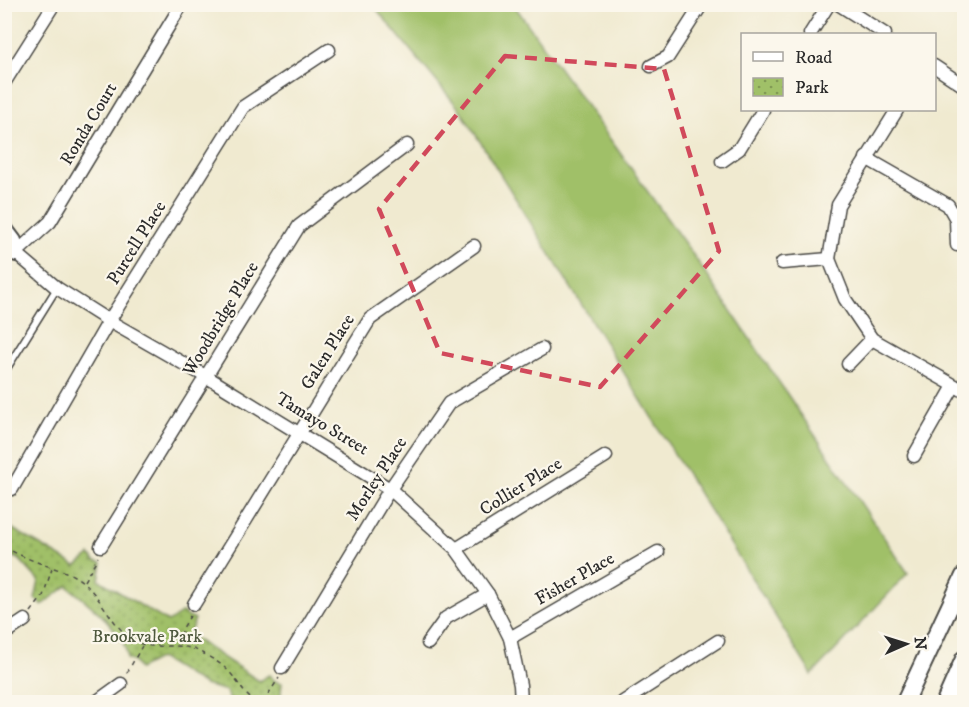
<svg xmlns="http://www.w3.org/2000/svg" width="969" height="707" viewBox="0 0 969 707" font-family="'IM FELL DW Pica',serif">
<defs>
<pattern id="park-dots" width="8" height="8" patternUnits="userSpaceOnUse" patternTransform="scale(1.5)"><rect width="8" height="8" fill="#a0c068"/><path d="M2 2h.1M6 6h.1" fill="none" stroke="#839c56" stroke-width="1.8" stroke-linecap="round"/></pattern>
</defs>
<rect width="100%" height="100%" fill="#fbf7ec"/>
<filter id="ink" filterUnits="userSpaceOnUse"><feTurbulence type="fractalNoise" baseFrequency=".0167" numOctaves="2"/><feDisplacementMap in="SourceGraphic" scale="12" xChannelSelector="R" yChannelSelector="G"/><feConvolveMatrix kernelMatrix="1 2 1 2 8 2 1 2 1" color-interpolation-filters="sRGB"/></filter>
<filter id="wash" filterUnits="userSpaceOnUse"><feTurbulence type="fractalNoise" baseFrequency=".008" numOctaves="4" result="noise"/><feDisplacementMap in="SourceGraphic" scale="24" xChannelSelector="R" yChannelSelector="G"/><feGaussianBlur stdDeviation="1.35" result="paint"/><feColorMatrix in="noise" values="0 0 0 0 0 0 0 0 0 0 0 0 0 0 0 0 0 1.4 0 .05"/><feComposite in="paint" operator="in"/></filter>
<g filter="url(#wash)">
<rect width="100%" height="100%" fill="#f0ead0"/>
<!-- grass -->
<polygon fill="#a0c068" stroke="#66764a" stroke-width="1.5" points="373,5 514,5 696,259 908,573 812,675 461,111"/>
<!-- park -->
<path fill="url(#park-dots)" stroke="#66764a" stroke-width="1.5" d="M4 505 9 507 6 525 76 566 90 555 95 561 102 563 99 580 168 622 183 612 188 617 195 619 189 635 259 681 269 675 275 681 282 683 280 702H230L227 691 204 685 160 658 139 669 134 662 127 659C128 633 86 601 67 586L42 605 35 599 39 581 19 559 5 554Z"/>
</g>
<g filter="url(#ink)">
<g fill="none" stroke-linecap="round" stroke-linejoin="round">
<!-- lane casing -->
<g stroke="#494844" stroke-width="9">
<polyline id="lane" points="4,373 57,288"/>
</g>
<!-- street casing -->
<g stroke="#494844" stroke-width="15">
<g id="street">
<polyline points="182,4 50,222 16,253 57,288 109,321 207,377 390,489 456,549 488,594 510,638 520,685 521,702"/>
<polyline points="838,4 885,34"/>
<polyline points="810,34 829,4"/>
<polyline points="651,66 668,57 702,4"/>
<polyline points="934,66 964,86"/>
<polyline points="4,83 54,4"/>
<polyline points="897,110 838,205 829,259 845,299 872,339 964,391"/>
<polyline points="866,158 948,205 956,219 957,245"/>
<polyline points="722,161 739,149 763,110"/>
<polyline points="782,263 829,259"/>
<polyline points="848,364 872,339"/>
<polyline points="914,456 954,386"/>
<polyline points="12,489 109,321 243,107 329,50"/>
<polyline points="101,546 299,226 407,145"/>
<polyline points="456,549 606,456"/>
<polyline points="194,604 370,319 474,246"/>
<polyline points="4,634 25,620"/>
<polyline points="510,638 658,552"/>
<polyline points="428,643 446,618 488,594"/>
<polyline points="282,668 390,489 449,403 542,349"/>
<polyline points="96,702 121,684"/>
<polyline points="623,702 718,641"/>
</g>
</g>
<!-- secondary casing -->
<g stroke="#494844" stroke-width="20">
<g id="secondary">
<polyline points="4,229 13,241 16,253"/>
<polyline points="905,702 964,576"/>
<polyline points="945,702 964,659"/>
</g>
</g>
<!-- path -->
<g stroke="#494844" stroke-width="1.5" stroke-dasharray="4.5 4.5" stroke-linecap="butt">
<path d="M4 547C19 555 35 562 51 567 63 571 74 574 84 583 100 597 116 629 131 639 152 653 176 640 198 651 210 657 223 664 232 675 240 685 245 696 256 702"/>
<polyline points="84,581 98,557"/>
<polyline points="31,612 43,596 52,569"/>
<polyline points="178,644 183,628 190,616"/>
<polyline points="127,673 142,646"/>
<polyline points="263,702 279,678"/>
</g>
<!-- lane -->
<use href="#lane" stroke="#fff" stroke-width="6"/>
<!-- street -->
<use href="#street" stroke="#fff" stroke-width="12"/>
<!-- secondary -->
<use href="#secondary" stroke="#fff" stroke-width="16"/>
</g>
</g>
<!-- marked area -->
<path fill="none" stroke="#d1495b" stroke-width="4.5" stroke-dasharray="12 8" stroke-linejoin="round" d="M505 56 664 69 719 251 600 387 440 353 379 209Z"/>
<g text-anchor="middle" dominant-baseline="central" stroke-width="4.5" stroke-linejoin="round" paint-order="stroke">
<!-- street labels -->
<g font-size="18" fill="#2b2b2b" stroke="#fbf7ec">
<text transform="translate(89 124) rotate(-59)">Ronda Court</text>
<text transform="translate(137 243) rotate(-58)">Purcell Place</text>
<text transform="translate(221 319) rotate(-59)">Woodbridge Place</text>
<text transform="translate(328 352) rotate(-58)">Galen Place</text>
<text transform="translate(322 424) rotate(31)">Tamayo Street</text>
<text transform="translate(377 479) rotate(-57)">Morley Place</text>
<text transform="translate(521 487) rotate(-32)">Collier Place</text>
<text transform="translate(575 579) rotate(-30)">Fisher Place</text>
</g>
<!-- park labels -->
<g font-size="18" fill="#4e583d" stroke="#fbf7ec">
<text x="147" y="637">Brookvale Park</text>
</g>
</g>
<!-- margin -->
<rect width="969" height="707" fill="none" stroke="#fbf7ec" stroke-width="24"/>
<!-- legend -->
<rect x="741" y="33" width="195" height="78" fill="#fbf7ec" stroke="#a8a59f" stroke-width="1.5"/>
<rect x="753" y="52" width="30" height="9" fill="#ffffff" stroke="#a8a59f" stroke-width="1.5"/>
<text x="795" y="63" font-size="18" fill="#2b2b2b">Road</text>
<rect x="753" y="78" width="30" height="18" fill="url(#park-dots)" stroke="#a8a59f" stroke-width="1.5"/>
<text x="795" y="93" font-size="18" fill="#2b2b2b">Park</text>
<!-- north arrow -->
<g transform="translate(906 644) rotate(87)" stroke="#fbf7ec" stroke-width="4.5" paint-order="stroke">
<path d="M0-4.5L10 22L0 15L-10 22Z" fill="#2b2b2b"/>
<text y="-9" font-size="16" font-weight="bold" text-anchor="middle" fill="#2b2b2b">N</text>
</g>
</svg>
